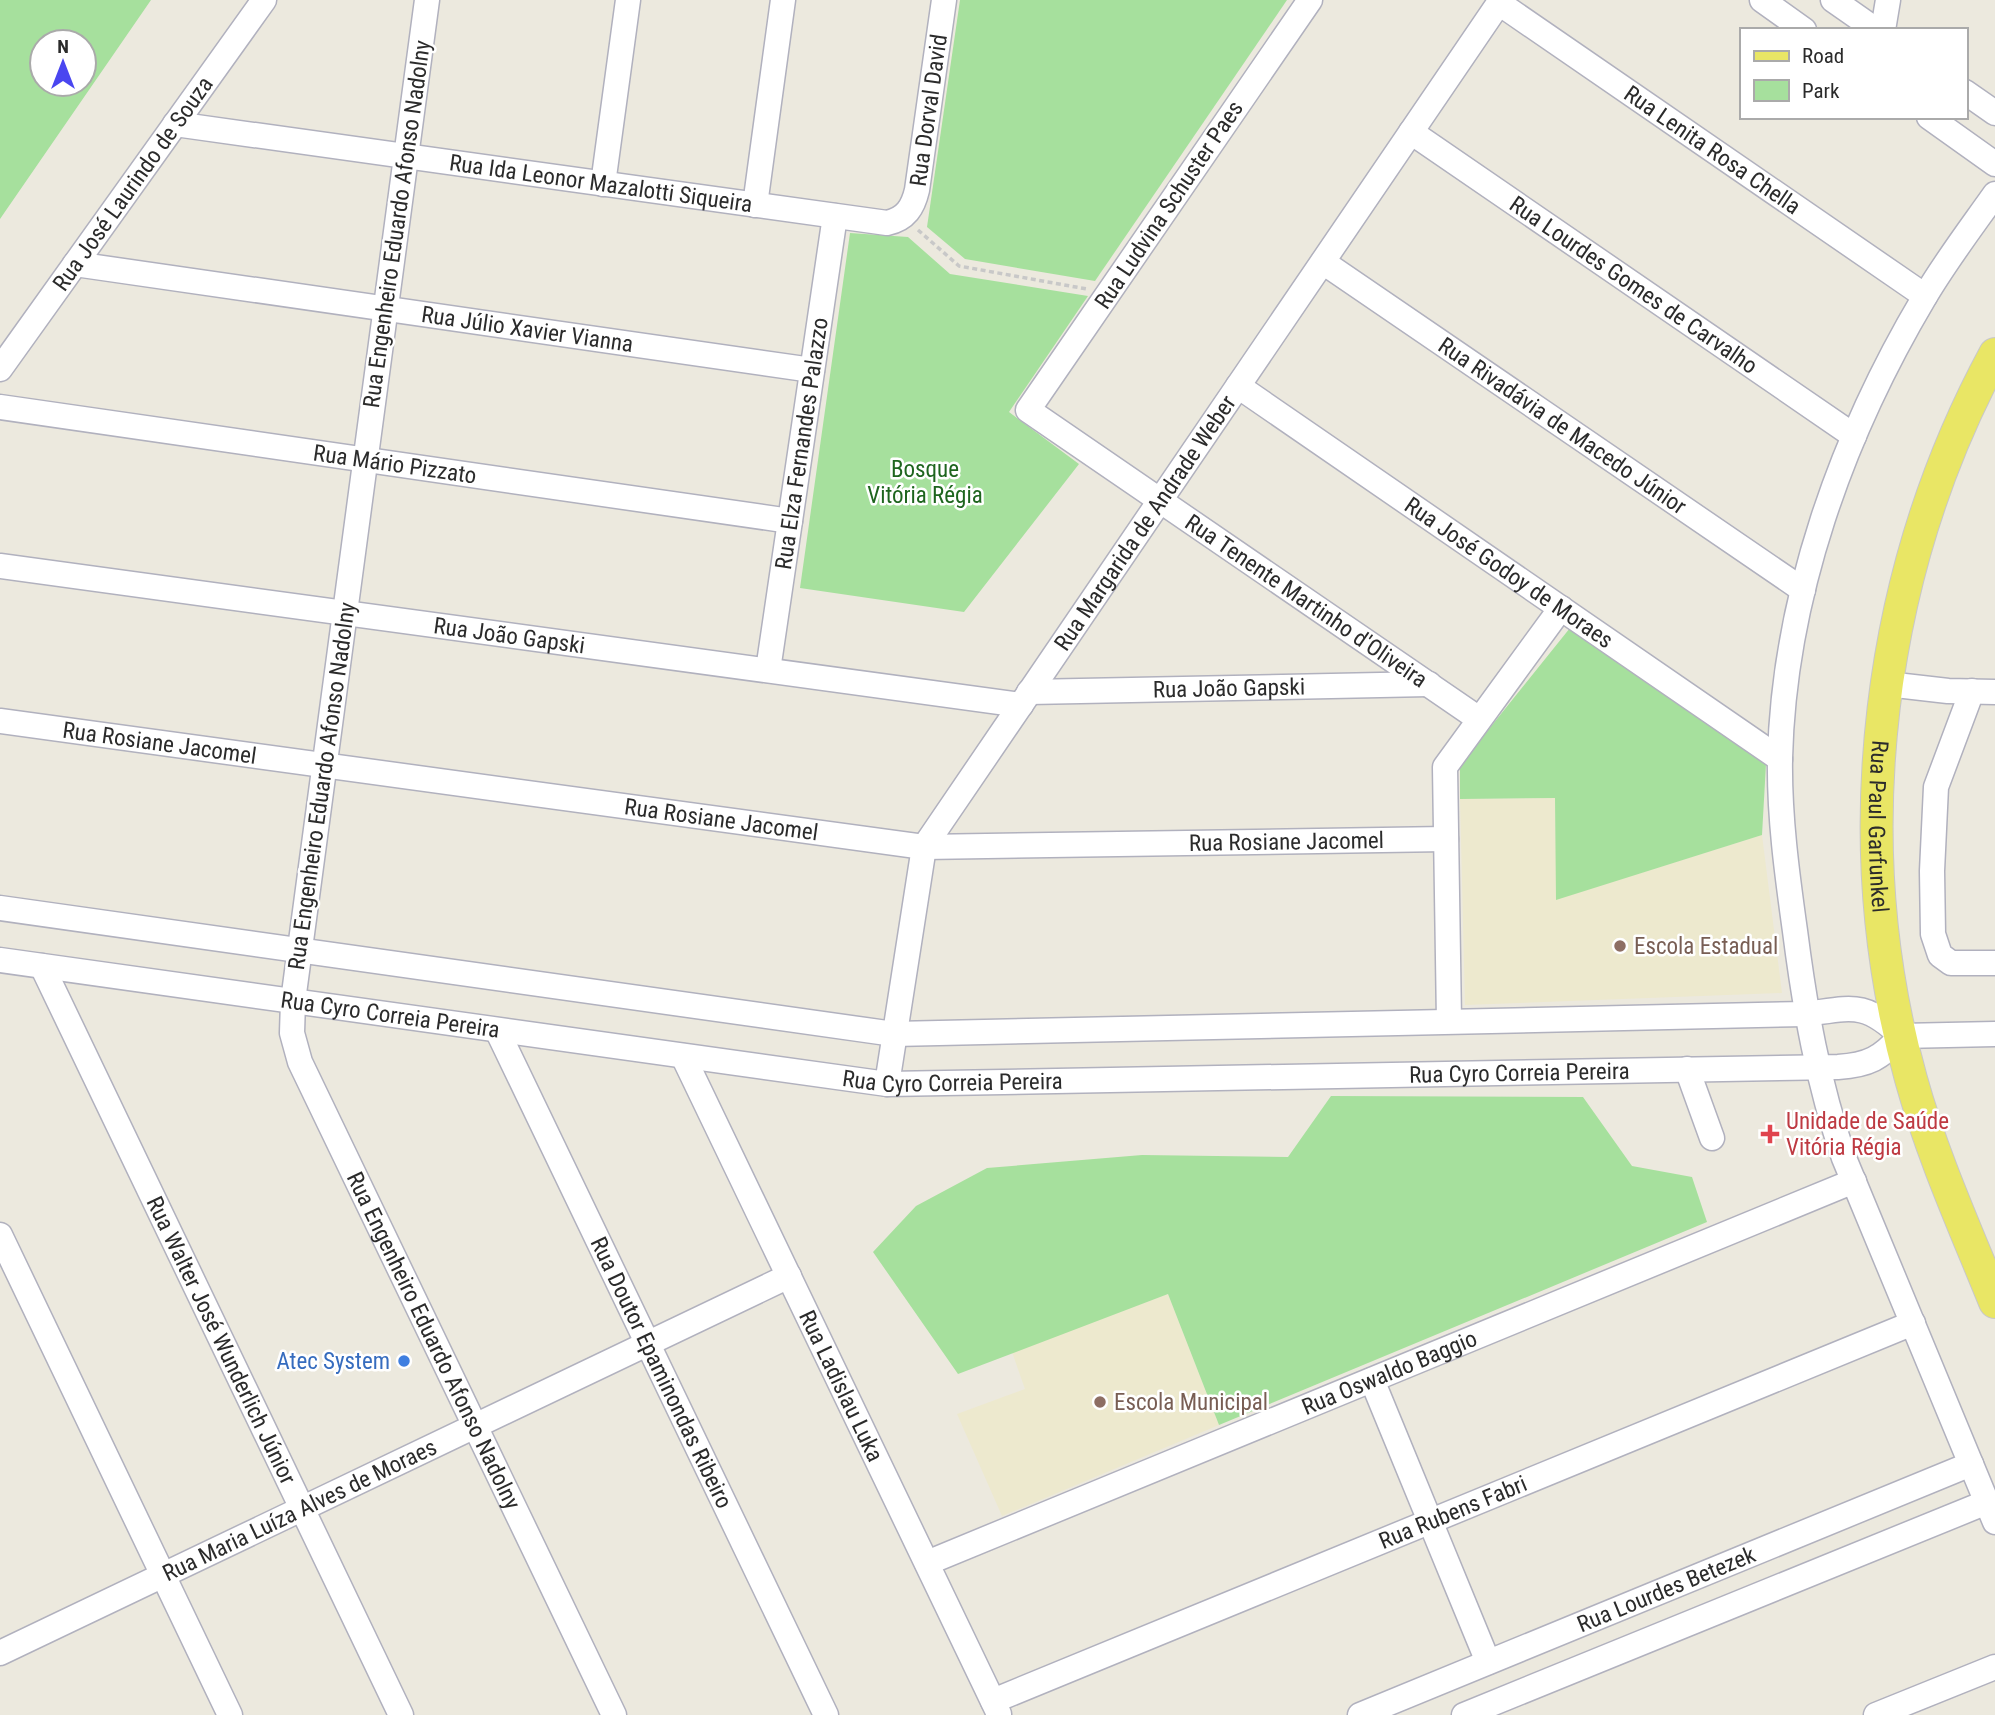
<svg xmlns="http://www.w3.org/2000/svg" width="1995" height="1715" viewBox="0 0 1995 1715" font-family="'Roboto Condensed',sans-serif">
<rect width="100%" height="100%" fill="#ece9de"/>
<!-- education -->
<g fill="#ede9ce">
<polygon points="1555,798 1557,899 1762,835 1782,993 1465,1005 1460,799"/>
<polygon points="1168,1294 1219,1425 1002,1516 957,1414 1025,1389 1012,1352"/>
</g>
<!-- green -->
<g fill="#a6e09d" fill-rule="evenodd">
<path d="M0 0H151L0 219ZM84 42V84H42V42Z"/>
<polygon points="960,0 1287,0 1095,281 965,259 927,227"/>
<polygon points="850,233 908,237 950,274 1088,296 1009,412 1079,464 964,612 800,588"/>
<polygon points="1570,628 1766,764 1762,835 1556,900 1555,798 1460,799 1460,765"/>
<polygon points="1331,1096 1583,1097 1632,1166 1692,1177 1707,1222 1219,1425 1168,1294 958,1374 873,1252 916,1206 987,1168 1142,1155 1288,1157"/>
</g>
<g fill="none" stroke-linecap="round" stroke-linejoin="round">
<!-- minor casing -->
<g stroke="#b1b1be" stroke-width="27">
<g id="minor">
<path id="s1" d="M427 0 293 1001 292 1033 300 1062 614 1715"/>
<path id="s2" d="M1310 0 1028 410 1479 719"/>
<polyline points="1762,0 1804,30"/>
<polyline points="1833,0 1876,30"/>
<path id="s3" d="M1499 3 1925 296"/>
<polyline points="1883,30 1888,0"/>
<polyline points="1965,92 1995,113"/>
<polyline points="1929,117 1995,164"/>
<path id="s4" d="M175 124 887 223C906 219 913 207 917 190L944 0"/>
<path id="s5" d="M1411 132 1854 436"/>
<polyline points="603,184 628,0"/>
<path d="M1995 194C1971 228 1945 262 1924 298 1842 436 1784 597 1780 758 1779 815 1787 874 1795 931 1805 1009 1818 1083 1844 1158L1995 1522"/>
<polyline points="755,205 783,0"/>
<path id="s6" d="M1323 262 1803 590"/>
<path id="s7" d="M75 264 812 370"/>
<path id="s8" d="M0 369 264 0"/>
<path id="s9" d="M1238 386 1780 759"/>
<path id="s10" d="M0 407 790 521"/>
<path id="s11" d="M0 566 1021 705"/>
<path id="s12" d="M768 670 835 216"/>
<polyline points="1887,684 1948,691 1995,692"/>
<polyline points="1972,691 1936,787 1932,871 1933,934 1940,955 1951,963 1995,963"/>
<path id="s13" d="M1029 692 1429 684"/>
<path id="s14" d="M0 721 924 847 1446 839"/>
<path d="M0 908 894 1034 1806 1014C1852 1008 1865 1001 1901 1036L1995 1034"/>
<path id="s15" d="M0 960 887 1084 1838 1067C1869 1065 1881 1058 1901 1036"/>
<path id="s16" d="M42 966 401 1715"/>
<polyline points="1449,1021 1445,767 1561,608"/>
<path id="s17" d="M497 1030 826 1715"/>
<path id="s18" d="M683 1056 999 1714"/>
<polyline points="1687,1069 1712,1138"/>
<path id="s19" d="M887 1084 924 847 1501 0"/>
<polyline points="0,1235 230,1715"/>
<polyline points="1372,1380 1488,1662"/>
<path id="s20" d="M927 1563 1854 1181"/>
<path id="s21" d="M0 1653 789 1276"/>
<path id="s22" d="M993 1701 1913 1323"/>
<path id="s23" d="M1360 1715 1971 1464"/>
<polyline points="1464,1715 1987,1502"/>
<polyline points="1876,1715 1995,1667"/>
</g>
</g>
<!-- major casing -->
<g stroke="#c8c8c8" stroke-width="34">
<g id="major">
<path id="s24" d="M1995 354C1877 572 1844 839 1911 1079 1932 1155 1965 1228 1995 1302"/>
</g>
</g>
<!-- path -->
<polyline stroke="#c8c8c8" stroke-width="3.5" stroke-dasharray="5 3.5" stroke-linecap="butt" points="918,230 959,266 1087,289"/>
<!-- minor -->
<use href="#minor" stroke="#fff" stroke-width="24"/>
<!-- major -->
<use href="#major" stroke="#e9e665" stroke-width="32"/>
</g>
<!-- markers -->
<g fill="#8d6e63" stroke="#fff" stroke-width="2.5">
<circle cx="1620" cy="946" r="7"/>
<circle cx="1100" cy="1402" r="7"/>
</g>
<path fill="#e0444e" stroke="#fff" stroke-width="2.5" d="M1766.5 1123.5h7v7h7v7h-7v7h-7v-7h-7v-7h7z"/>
<circle fill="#3f7fe0" stroke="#fff" stroke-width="2.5" cx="404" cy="1361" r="7"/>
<g text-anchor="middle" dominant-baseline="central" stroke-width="5" stroke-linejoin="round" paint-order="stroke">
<!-- street labels -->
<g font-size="23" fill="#2b2b2b" stroke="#fff">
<text stroke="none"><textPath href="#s4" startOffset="847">Rua Dorval David</textPath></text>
<text stroke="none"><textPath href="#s3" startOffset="259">Rua Lenita Rosa Chella</textPath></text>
<text stroke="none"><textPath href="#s8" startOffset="228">Rua José Laurindo de Souza</textPath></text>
<text stroke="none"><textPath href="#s4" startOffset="430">Rua Ida Leonor Mazalotti Siqueira</textPath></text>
<text transform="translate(1169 205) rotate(-56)">Rua Ludvina Schuster Paes</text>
<text transform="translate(397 224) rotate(-82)">Rua Engenheiro Eduardo Afonso Nadolny</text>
<text stroke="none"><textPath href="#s5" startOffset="270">Rua Lourdes Gomes de Carvalho</textPath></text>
<text stroke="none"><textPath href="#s7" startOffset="457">Rua Júlio Xavier Vianna</textPath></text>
<text stroke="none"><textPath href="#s6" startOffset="290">Rua Rivadávia de Macedo Júnior</textPath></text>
<text stroke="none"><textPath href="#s12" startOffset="229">Rua Elza Fernandes Palazzo</textPath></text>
<text stroke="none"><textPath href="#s10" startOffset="399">Rua Mário Pizzato</textPath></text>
<text stroke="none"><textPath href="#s19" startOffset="632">Rua Margarida de Andrade Weber</textPath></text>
<text stroke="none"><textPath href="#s9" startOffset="329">Rua José Godoy de Moraes</textPath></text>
<text stroke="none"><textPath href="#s2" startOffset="835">Rua Tenente Martinho d'Oliveira</textPath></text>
<text stroke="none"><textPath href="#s11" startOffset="514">Rua João Gapski</textPath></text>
<text stroke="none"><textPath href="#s13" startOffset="200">Rua João Gapski</textPath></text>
<text stroke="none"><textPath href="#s14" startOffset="161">Rua Rosiane Jacomel</textPath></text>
<text transform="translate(322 786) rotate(-82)">Rua Engenheiro Eduardo Afonso Nadolny</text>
<text stroke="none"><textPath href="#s14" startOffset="728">Rua Rosiane Jacomel</textPath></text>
<text stroke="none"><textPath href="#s24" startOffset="492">Rua Paul Garfunkel</textPath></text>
<text stroke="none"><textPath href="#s14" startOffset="1295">Rua Rosiane Jacomel</textPath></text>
<text stroke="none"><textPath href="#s15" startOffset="394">Rua Cyro Correia Pereira</textPath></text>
<text stroke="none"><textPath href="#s15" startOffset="1528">Rua Cyro Correia Pereira</textPath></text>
<text stroke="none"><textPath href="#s15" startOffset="961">Rua Cyro Correia Pereira</textPath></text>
<text stroke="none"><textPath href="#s16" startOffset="415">Rua Walter José Wunderlich Júnior</textPath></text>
<text stroke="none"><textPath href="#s1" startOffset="1381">Rua Engenheiro Eduardo Afonso Nadolny</textPath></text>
<text stroke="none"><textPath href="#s17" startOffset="380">Rua Doutor Epaminondas Ribeiro</textPath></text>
<text stroke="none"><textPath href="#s20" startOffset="500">Rua Oswaldo Baggio</textPath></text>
<text stroke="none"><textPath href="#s18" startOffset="366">Rua Ladislau Luka</textPath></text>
<text stroke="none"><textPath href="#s21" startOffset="332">Rua Maria Luíza Alves de Moraes</textPath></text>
<text stroke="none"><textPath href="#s22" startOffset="497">Rua Rubens Fabri</textPath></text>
<text stroke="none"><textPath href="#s23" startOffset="331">Rua Lourdes Betezek</textPath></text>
</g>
<!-- park labels -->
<g font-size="23" fill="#1e651e" stroke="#fff">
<text x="925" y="469">Bosque<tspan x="925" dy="26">Vitória Régia</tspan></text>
</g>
<!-- education labels -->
<g font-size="23" fill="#785e54" stroke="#fff" text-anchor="start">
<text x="1634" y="946">Escola Estadual</text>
<text x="1114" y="1402">Escola Municipal</text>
</g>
<!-- health labels -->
<g font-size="23" fill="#be3a42" stroke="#fff" text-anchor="start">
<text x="1786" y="1121">Unidade de Saúde<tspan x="1786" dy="26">Vitória Régia</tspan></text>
</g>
<!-- shop labels -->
<g font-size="23" fill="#366cbe" stroke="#fff" text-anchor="end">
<text x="390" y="1361">Atec System</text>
</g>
</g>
<!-- legend -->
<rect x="1740" y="28" width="228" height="91" fill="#ffffff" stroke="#aaaaaa" stroke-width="2"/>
<rect x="1754" y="51" width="35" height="10" fill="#e9e665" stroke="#aaaaaa" stroke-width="2"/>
<text x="1802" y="63" font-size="21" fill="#2b2b2b">Road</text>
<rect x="1754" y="80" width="35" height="21" fill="#a6e09d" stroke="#aaaaaa" stroke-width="2"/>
<text x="1802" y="98" font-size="21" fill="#2b2b2b">Park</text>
<!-- north arrow -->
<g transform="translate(63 63)"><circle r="33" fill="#ffffff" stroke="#aaaaaa" stroke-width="2"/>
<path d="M0-5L12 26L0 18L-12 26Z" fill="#4a46f0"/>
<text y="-10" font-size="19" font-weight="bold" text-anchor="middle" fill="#2b2b2b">N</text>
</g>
</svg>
